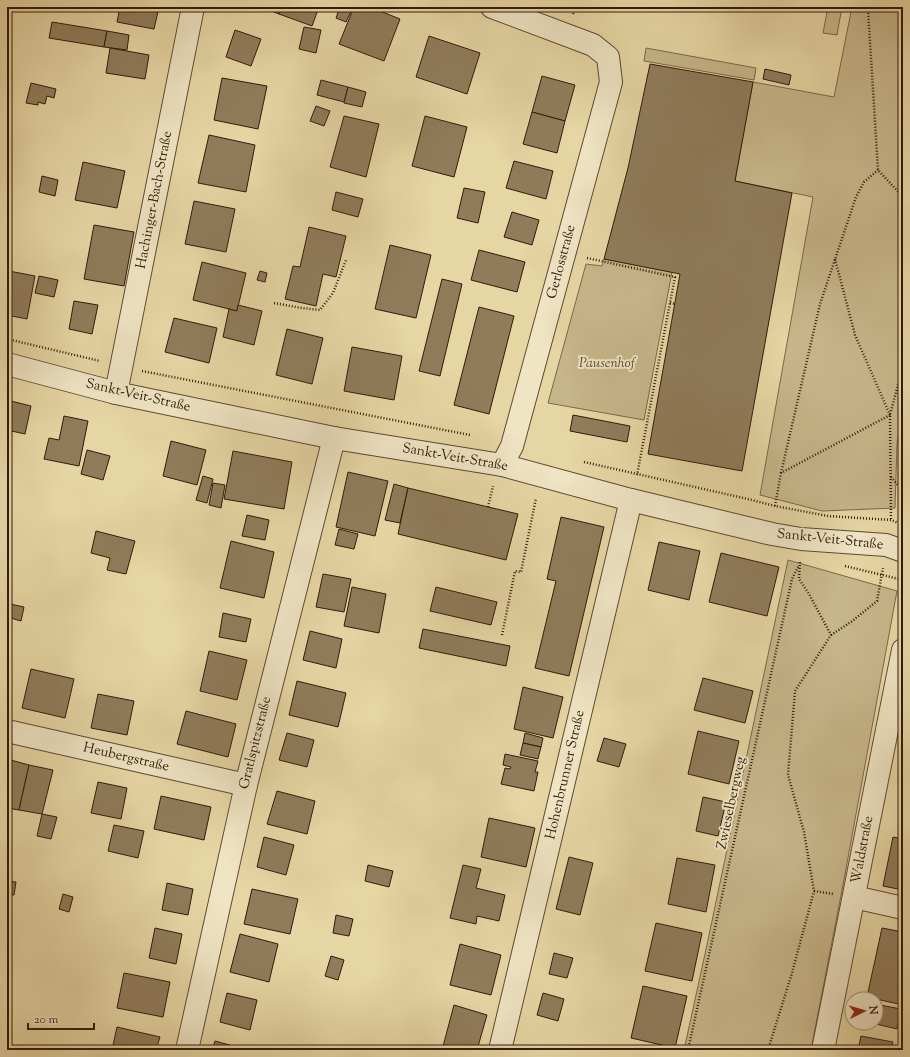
<svg xmlns="http://www.w3.org/2000/svg" width="910" height="1057" viewBox="0 0 910 1057" font-family="'Sorts Mill Goudy',serif">
<rect width="100%" height="100%" fill="#e6d6a4"/>
<filter id="stains"><feTurbulence type="fractalNoise" baseFrequency=".005" numOctaves="4"/><feColorMatrix values="0 0 0 0 .2 0 0 0 0 .09 0 0 0 0 .02 0 0 0 .5 -.17"/></filter>
<radialGradient id="worn" r=".72"><stop offset=".6" stop-color="#630" stop-opacity="0"/><stop offset="1" stop-color="#630" stop-opacity=".3"/></radialGradient>
<!-- green -->
<g fill="#c7b68a" stroke="#7c684a">
<polygon points="828,7 842,7 837,35 823,33"/>
<polygon points="852,7 903,7 903,414 897,443 895,508 822,511 760,495 813,197 735,181 753,82 834,97"/>
<polygon points="646,48 756,68 754,80 644,61"/>
<polygon points="604,259 672,272 644,420 548,403 586,264 602,266"/>
<polygon points="788,560 897,591 843,885 811,1050 684,1050 705,954"/>
</g>
<!-- building -->
<g fill="#907c5b" stroke="#321a0b">
<polygon points="120,7 159,7 154,29 117,22"/>
<polygon points="262,7 282,7 279,14"/>
<polygon points="282,7 319,7 312,26 279,14"/>
<polygon points="340,7 353,7 346,22 336,18"/>
<polygon points="354,7 370,7 400,19 384,61 339,44"/>
<polygon points="52,22 107,31 104,47 49,38"/>
<polygon points="304,27 321,30 316,53 299,49"/>
<polygon points="235,30 261,39 251,66 226,57"/>
<polygon points="107,31 129,35 127,50 104,47"/>
<polygon points="429,36 480,53 467,94 416,77"/>
<polygon points="110,48 149,55 145,79 106,73"/>
<polygon points="650,64 753,82 735,181 792,193 742,471 648,454 680,274 604,259 628,168"/>
<polygon points="765,69 791,75 789,85 763,79"/>
<polygon points="542,76 575,85 565,121 532,112"/>
<polygon points="222,78 267,86 258,129 214,120"/>
<polygon points="321,80 348,87 344,102 317,95"/>
<polygon points="31,83 56,89 54,98 47,96 45,104 38,102 38,105 26,103"/>
<polygon points="348,87 366,92 362,107 344,103"/>
<polygon points="316,106 330,111 324,126 310,121"/>
<polygon points="532,112 565,121 557,153 523,144"/>
<polygon points="344,116 379,124 366,177 330,167"/>
<polygon points="425,116 467,127 454,177 412,166"/>
<polygon points="209,135 255,145 246,192 198,183"/>
<polygon points="514,161 553,171 546,199 506,188"/>
<polygon points="83,162 125,171 117,208 75,200"/>
<polygon points="42,176 58,180 55,196 39,192"/>
<polygon points="464,188 485,192 478,223 457,218"/>
<polygon points="336,192 363,199 358,217 332,210"/>
<polygon points="194,201 235,209 226,252 185,244"/>
<polygon points="512,212 539,220 532,245 504,237"/>
<polygon points="94,225 134,232 124,286 84,279"/>
<polygon points="309,227 346,236 336,277 323,274 316,306 285,299 293,266 300,267"/>
<polygon points="390,245 431,255 416,318 375,309"/>
<polygon points="479,250 525,262 517,292 471,280"/>
<polygon points="202,262 246,273 237,311 193,300"/>
<polygon points="9,271 35,276 27,319 7,315 7,282"/>
<polygon points="260,271 267,273 265,282 257,280"/>
<polygon points="39,276 58,280 54,297 35,293"/>
<polygon points="442,279 462,284 440,376 419,371"/>
<polygon points="74,301 98,305 92,334 69,329"/>
<polygon points="238,305 262,311 254,345 223,337 229,309 237,311"/>
<polygon points="479,307 514,316 489,414 454,405"/>
<polygon points="174,318 217,328 209,363 165,352"/>
<polygon points="287,329 323,338 312,384 276,375"/>
<polygon points="352,347 402,356 394,400 344,391"/>
<polygon points="7,400 31,406 25,434 7,430"/>
<polygon points="573,415 630,426 627,442 570,431"/>
<polygon points="64,416 88,421 79,466 44,459 49,438 59,440"/>
<polygon points="171,441 206,450 197,485 163,476"/>
<polygon points="87,450 110,456 103,480 81,474"/>
<polygon points="233,451 292,462 284,509 224,499"/>
<polygon points="348,472 388,481 375,536 336,527"/>
<polygon points="203,476 213,479 207,503 196,500"/>
<polygon points="213,483 225,485 221,508 209,505"/>
<polygon points="394,484 408,488 400,523 385,520"/>
<polygon points="408,488 518,514 506,560 398,534"/>
<polygon points="247,515 269,520 265,540 242,536"/>
<polygon points="561,517 604,527 569,676 535,668 556,581 547,579"/>
<polygon points="339,529 358,534 354,549 335,545"/>
<polygon points="96,531 135,541 126,574 107,570 110,558 91,553"/>
<polygon points="231,541 274,552 264,598 220,588"/>
<polygon points="659,542 700,551 689,600 648,590"/>
<polygon points="721,553 779,567 767,616 709,602"/>
<polygon points="323,574 351,579 344,612 316,607"/>
<polygon points="352,587 386,594 379,633 344,626"/>
<polygon points="436,587 497,602 491,625 430,611"/>
<polygon points="10,604 24,607 21,621 7,617"/>
<polygon points="223,613 251,619 246,642 219,637"/>
<polygon points="423,629 510,646 506,666 419,648"/>
<polygon points="310,631 342,639 336,668 303,660"/>
<polygon points="209,651 247,660 237,700 200,691"/>
<polygon points="31,669 74,679 65,718 22,708"/>
<polygon points="703,678 753,691 745,723 694,710"/>
<polygon points="297,681 346,693 338,727 289,715"/>
<polygon points="523,687 563,697 553,738 514,729"/>
<polygon points="98,694 134,701 127,735 91,728"/>
<polygon points="186,711 236,724 228,757 177,744"/>
<polygon points="698,731 739,741 729,784 688,774"/>
<polygon points="287,733 314,740 307,767 279,760"/>
<polygon points="525,733 543,738 541,747 523,743"/>
<polygon points="604,738 626,744 619,767 597,761"/>
<polygon points="523,743 541,747 538,759 520,755"/>
<polygon points="505,754 538,761 535,772 538,772 534,791 501,784 505,768 510,769 511,767 503,765"/>
<polygon points="7,759 29,765 19,810 7,808"/>
<polygon points="29,765 53,770 42,814 19,810"/>
<polygon points="98,782 127,788 121,819 91,813"/>
<polygon points="277,791 315,801 307,834 267,824"/>
<polygon points="161,796 211,807 204,840 154,829"/>
<polygon points="703,797 726,802 718,836 696,831"/>
<polygon points="42,814 57,817 51,839 37,836"/>
<polygon points="489,818 535,828 526,867 481,857"/>
<polygon points="114,825 144,831 138,858 108,851"/>
<polygon points="264,837 294,845 286,875 257,867"/>
<polygon points="893,837 903,839 903,890 883,886"/>
<polygon points="569,857 593,863 580,915 556,909"/>
<polygon points="677,858 715,865 706,912 668,904"/>
<polygon points="368,865 393,871 389,887 365,881"/>
<polygon points="463,865 481,869 476,888 505,895 499,921 477,916 476,924 450,918"/>
<polygon points="7,881 16,882 14,895 7,894"/>
<polygon points="167,883 193,889 188,915 162,910"/>
<polygon points="252,889 298,899 290,934 244,924"/>
<polygon points="63,894 73,897 69,912 59,909"/>
<polygon points="336,915 353,919 349,936 333,933"/>
<polygon points="656,923 702,933 692,981 645,971"/>
<polygon points="155,928 182,934 176,964 149,958"/>
<polygon points="882,928 903,932 903,1005 867,997"/>
<polygon points="240,934 278,944 269,982 230,972"/>
<polygon points="460,944 501,955 491,995 450,985"/>
<polygon points="554,953 573,958 567,978 549,974"/>
<polygon points="331,956 344,960 338,980 325,976"/>
<polygon points="124,973 170,982 163,1017 117,1008"/>
<polygon points="643,986 687,996 675,1048 631,1038"/>
<polygon points="227,993 257,1000 250,1030 220,1022"/>
<polygon points="543,993 564,999 558,1021 537,1015"/>
<polygon points="454,1005 487,1015 477,1050 442,1050"/>
<polygon points="880,1005 901,1009 897,1029 876,1024"/>
<polygon points="117,1027 160,1037 156,1050 112,1050"/>
<polygon points="861,1036 893,1042 891,1050 858,1050"/>
<polygon points="215,1041 248,1050 212,1050"/>
</g>
<g fill="none" stroke-linecap="round" stroke-linejoin="round">
<!-- minor casing -->
<g stroke="#5f4931" stroke-width="24">
<g id="minor">
<polyline points="492,7 593,45 608,57 611,82 512,446 502,465"/>
<polyline points="116,393 193,7"/>
<polyline points="7,731 246,785"/>
<polyline points="854,897 903,908"/>
<polyline points="187,1050 246,785 334,438"/>
<polyline points="500,1050 631,500"/>
</g>
</g>
<!-- tertiary casing -->
<g stroke="#5f4931" stroke-width="24">
<g id="tertiary">
<polyline points="7,364 116,393 334,438 502,465 631,500 772,534 801,539 886,545 903,551"/>
<polyline points="823,1050 903,650"/>
</g>
</g>
<!-- path -->
<g stroke="#321a0b" stroke-width="2.5" stroke-dasharray="1 2" stroke-linecap="butt">
<polyline points="869,7 868,10 878,170 903,197"/>
<polyline points="573,14 576,7"/>
<polyline points="587,258 675,277 637,475"/>
<polyline points="835,259 855,335 890,415"/>
<polyline points="274,303 302,308 320,310 333,293 346,260"/>
<polyline points="670,303 675,304"/>
<polyline points="7,339 100,361"/>
<polyline points="142,371 470,435"/>
<polyline points="584,462 748,499 775,506 828,516 891,520 903,525"/>
<polyline points="781,473 820,304 856,197 864,182 878,170"/>
<polyline points="891,477 903,491"/>
<polyline points="775,506 781,473 890,415"/>
<polyline points="488,507 493,486"/>
<polyline points="891,519 890,415 900,377 903,371"/>
<polyline points="845,566 903,580"/>
<polyline points="502,635 515,571 521,572 536,498"/>
<polyline points="831,635 851,622 877,601 883,568"/>
<polyline points="814,891 833,894"/>
<polyline points="688,1050 792,579 799,565"/>
<polyline points="768,1050 792,973 814,891 804,832 788,775 795,691 831,635 809,594 799,579 800,560"/>
</g>
<!-- minor -->
<use href="#minor" stroke="#efe4c4" stroke-width="22"/>
<!-- tertiary -->
<use href="#tertiary" stroke="#efe4c4" stroke-width="22"/>
</g>
<g text-anchor="middle" dominant-baseline="central" stroke-width="4" stroke-linejoin="round" paint-order="stroke">
<!-- street labels -->
<g font-size="14" fill="#321a0b" stroke="#efe4c4">
<text transform="translate(155 200) rotate(-79)">Hachinger-Bach-Straße</text>
<text transform="translate(562 262) rotate(-75)">Gerlosstraße</text>
<text transform="translate(138 396) rotate(13)">Sankt-Veit-Straße</text>
<text transform="translate(455 458) rotate(10)">Sankt-Veit-Straße</text>
<text transform="translate(830 540) rotate(6)">Sankt-Veit-Straße</text>
<text transform="translate(256 743) rotate(-76)">Gratlspitzstraße</text>
<text transform="translate(126 758) rotate(13)">Heubergstraße</text>
<text transform="translate(566 775) rotate(-77)">Hohenbrunner Straße</text>
<text transform="translate(732 803) rotate(-78)">Zwieselbergweg</text>
<text transform="translate(863 850) rotate(-79)">Waldstraße</text>
</g>
<!-- park labels -->
<g font-size="14" font-style="italic" fill="#5f4931" stroke="#efe4c4">
<text x="607" y="364">Pausenhof</text>
</g>
</g>
<!-- margin -->
<rect width="910" height="1057" fill="none" stroke="#e6d6a4" stroke-width="24"/>
<rect x="8" y="8" width="894" height="1041" fill="none" stroke="#321a0b" stroke-width="2"/>
<rect x="12" y="12" width="886" height="1033" fill="none" stroke="#321a0b"/>
<!-- north arrow -->
<g transform="translate(864 1011) rotate(85)"><circle r="19" fill="#efe4c4" stroke="#a3937a"/>
<path d="M0-3L7 15L0 10L-7 15Z" fill="#8f2418"/>
<text y="-6" font-size="11" font-weight="bold" text-anchor="middle" fill="#321a0b">N</text>
</g>
<!-- scale -->
<path d="M28 1023v6h66v-6" fill="none" stroke="#321a0b" stroke-width="2"/>
<text x="34" y="1023" font-size="12" fill="#321a0b" stroke="#efe4c4" stroke-width="3" paint-order="stroke">20 m</text>
<rect width="100%" height="100%" filter="url(#stains)"/>
<rect width="100%" height="100%" fill="url(#worn)"/>
</svg>
